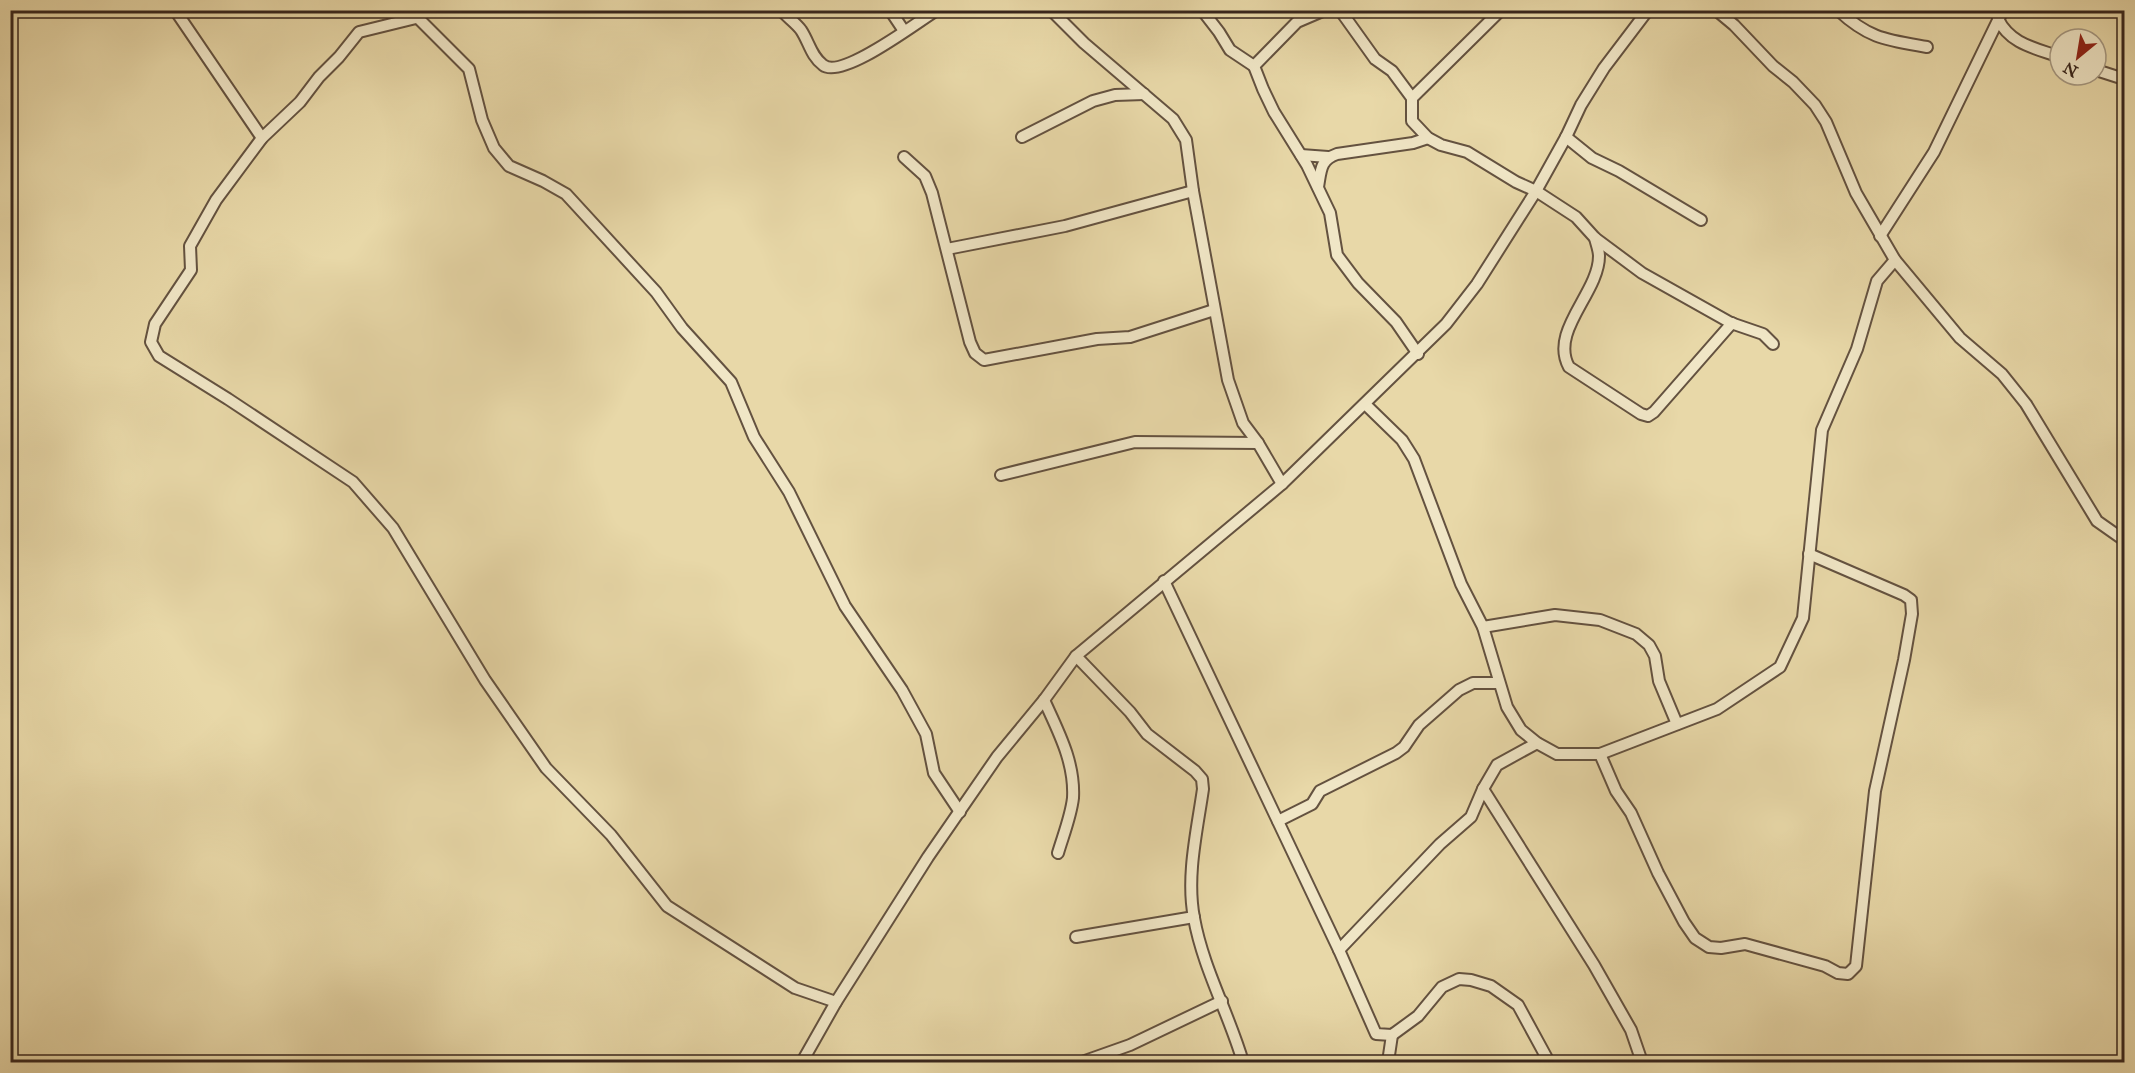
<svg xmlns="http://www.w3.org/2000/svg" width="2135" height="1073" viewBox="0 0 2135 1073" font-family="'IM FELL Great Primer',serif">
<rect width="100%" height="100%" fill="#e8d8a8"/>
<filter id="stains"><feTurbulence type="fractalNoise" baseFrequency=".00333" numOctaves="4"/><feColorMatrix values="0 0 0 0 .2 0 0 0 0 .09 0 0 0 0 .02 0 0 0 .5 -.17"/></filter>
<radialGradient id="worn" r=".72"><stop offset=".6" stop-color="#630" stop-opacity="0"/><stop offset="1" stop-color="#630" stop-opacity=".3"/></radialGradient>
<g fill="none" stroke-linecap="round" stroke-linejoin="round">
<!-- minor casing -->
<g stroke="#645240" stroke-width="14">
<g id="minor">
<polyline points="175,10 262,138"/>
<polyline points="410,10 469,69 482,120 494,148 509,166 543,181 566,194 656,292 682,328 731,382 754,437 789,492 845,606 902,690 926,734 934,773 960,812"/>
<path d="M781 10C787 17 796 23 801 30 809 42 811 56 823 65 842 80 917 22 937 10"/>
<polyline points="890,10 904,31"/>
<polyline points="1051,10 1084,43 1173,119 1186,140 1193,191 1228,380 1243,423 1258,443 1282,484"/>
<polyline points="1202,10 1219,32 1230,50 1254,66"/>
<polyline points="1325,10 1297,22 1254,66 1263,89 1274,112 1307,165 1330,213 1337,255 1358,283 1396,322 1418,354"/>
<polyline points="1340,10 1375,59 1392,71 1412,98 1412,121 1428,138 1441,145 1467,152 1516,182 1536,191 1576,217 1595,238 1642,273 1731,323 1763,334 1773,344"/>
<polyline points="1716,10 1734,25 1773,66 1793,82 1815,105 1826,122 1856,193 1895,260 1960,338 2002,374 2026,404 2097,521 2124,540"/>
<path d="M1838 10C1869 39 1887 40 1927 47"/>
<polyline points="416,18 359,32 339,57 319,77 300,102 262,138 216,200 190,246 191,270 155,324 151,342 159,356 228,399 353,482 393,528 485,680 546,768 611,835 667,906 795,988 836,1002"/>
<path d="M1998 19C2010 44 2035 48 2060 57"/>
<polyline points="2096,70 2124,79"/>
<polyline points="1412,98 1501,10"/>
<polyline points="1022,137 1093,101 1115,95 1144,94"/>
<polyline points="1566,137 1592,158 1619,171 1701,220"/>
<polyline points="1301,155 1328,157"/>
<polyline points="904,157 925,176 932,193 970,342 975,353 984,360 1097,339 1130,337 1214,310"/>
<path d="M1318 187C1321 170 1320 160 1337 154L1413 143 1428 138"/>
<polyline points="1880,236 1934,152 2003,10"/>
<path d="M1595 238C1596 243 1599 250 1599 256 1599 293 1549 331 1569 367L1641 414 1648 416 1654 412 1732 323"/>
<polyline points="947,249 1065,226 1193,191"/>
<polyline points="1365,404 1402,440 1414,459 1461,584 1483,627 1507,707 1521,730 1537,743 1557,754 1600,754 1717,709 1780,667 1803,618 1822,430 1857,349 1877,281 1895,260"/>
<polyline points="1001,475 1135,442 1258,443"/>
<polyline points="1164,581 1339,950 1376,1034 1392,1035 1418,1016 1442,987 1459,979 1471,980 1491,986 1518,1005 1549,1062"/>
<polyline points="1483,627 1555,615 1600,620 1636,634 1649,645 1655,656 1659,681 1677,724"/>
<path d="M1076 656 1130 712 1147 734 1195 771 1202 779 1203 789C1197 831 1186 876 1194 918 1203 968 1229 1014 1243 1062"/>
<path d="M1044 700C1058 731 1075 762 1073 798 1071 816 1063 836 1058 853"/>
<polyline points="1600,754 1616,791 1631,813 1658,873 1684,922 1695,938 1709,947 1721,948 1745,944 1825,966 1838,973 1848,974 1856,966 1875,791 1904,660 1912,614 1911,600 1904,595 1809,554"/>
<polyline points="1483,789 1594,965 1631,1030 1642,1062"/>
<polyline points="1278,821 1312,804 1320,791 1396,753 1404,747 1419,725 1459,690 1473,683 1499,683"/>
<polyline points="1076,937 1194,917"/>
<polyline points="1339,950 1440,844 1471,817 1483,789 1497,765 1537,743"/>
<polyline points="802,1062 836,1002 928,857 997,757 1044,700 1076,656 1282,484 1446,324 1477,284 1536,191 1566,137 1581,105 1604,68 1648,10"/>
<polyline points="1082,1062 1130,1045 1222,1001"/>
<polyline points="1388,1062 1392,1035"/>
</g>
</g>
<!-- minor -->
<use href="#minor" stroke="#f0e6c6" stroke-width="10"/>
</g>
<!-- margin -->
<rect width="2135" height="1073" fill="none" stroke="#e8d8a8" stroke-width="36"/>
<rect x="12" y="12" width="2111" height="1049" fill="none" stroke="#38261d" stroke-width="3"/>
<rect x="18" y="18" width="2099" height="1037" fill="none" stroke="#38261d" stroke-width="1.5"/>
<!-- north arrow -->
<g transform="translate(2078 57) rotate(210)"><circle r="28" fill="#f0e6c6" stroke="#a69982" stroke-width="1.5"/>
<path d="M0-4.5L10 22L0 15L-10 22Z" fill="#8f2418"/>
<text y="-9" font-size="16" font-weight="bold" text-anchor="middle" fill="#38261d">N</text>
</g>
<rect width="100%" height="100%" filter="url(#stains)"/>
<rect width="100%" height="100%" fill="url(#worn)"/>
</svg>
